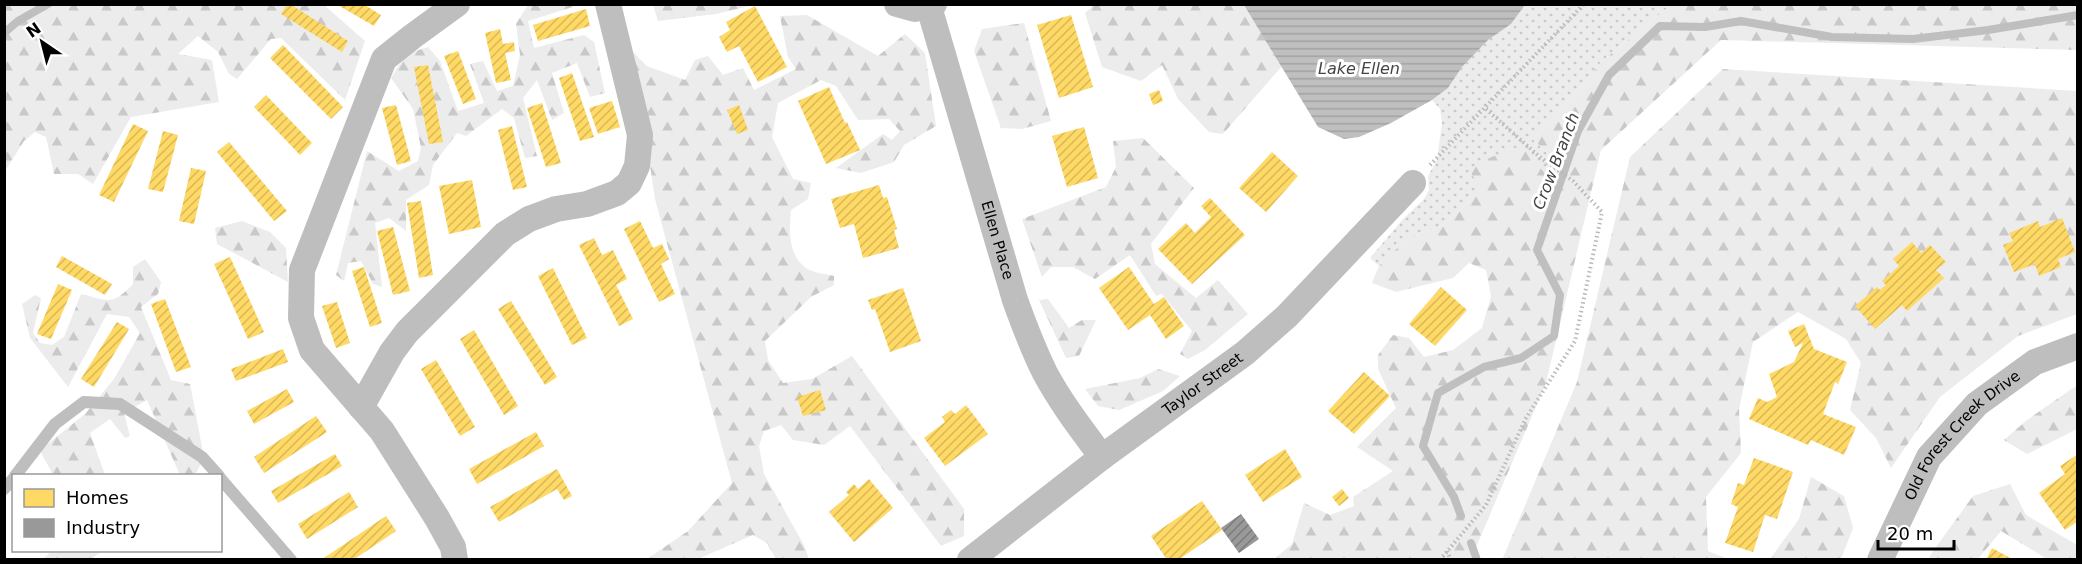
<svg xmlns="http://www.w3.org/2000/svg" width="2082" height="564" viewBox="0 0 2082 564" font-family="'DejaVu Sans',sans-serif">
<defs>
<pattern id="grass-dots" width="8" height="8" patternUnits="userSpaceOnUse" patternTransform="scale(1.5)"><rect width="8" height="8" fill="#ececec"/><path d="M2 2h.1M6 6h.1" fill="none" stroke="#c9c9c9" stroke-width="1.8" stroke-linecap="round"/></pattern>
<pattern id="forest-firs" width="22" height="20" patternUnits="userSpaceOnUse" patternTransform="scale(1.5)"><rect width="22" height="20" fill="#ececec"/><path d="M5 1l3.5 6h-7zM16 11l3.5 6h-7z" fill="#c9c9c9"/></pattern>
<pattern id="water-rules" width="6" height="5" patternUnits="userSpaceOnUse" patternTransform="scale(1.5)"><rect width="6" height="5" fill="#bfbfbf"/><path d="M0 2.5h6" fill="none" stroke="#a2a2a2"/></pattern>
<pattern id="homes-hatch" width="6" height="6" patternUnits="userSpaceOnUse" patternTransform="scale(1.5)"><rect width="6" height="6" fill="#ffd966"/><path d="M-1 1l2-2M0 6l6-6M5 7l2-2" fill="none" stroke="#d9b857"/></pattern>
<pattern id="industry-hatch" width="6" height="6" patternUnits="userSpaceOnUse" patternTransform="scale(1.5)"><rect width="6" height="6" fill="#999"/><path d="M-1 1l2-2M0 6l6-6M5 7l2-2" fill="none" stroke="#7a7a7a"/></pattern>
</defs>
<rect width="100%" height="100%" fill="#fff"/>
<!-- grass -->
<polygon fill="url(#grass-dots)" points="1525,5 1671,5 1601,62 1580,88 1533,139 1546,152 1558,171 1553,186 1524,148 1514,148 1499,155 1469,202 1441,227 1412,236 1379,266 1370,258 1403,219 1424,199 1429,190 1428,176 1437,160 1442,123 1440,109 1432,100 1448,88 1462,67 1488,40 1511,24"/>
<!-- forest -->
<g fill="url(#forest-firs)">
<polygon points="1095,4 1244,5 1282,66 1223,134 1209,132 1178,99 1162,65 1141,81 1102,67 1085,13"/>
<polygon points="5,5 324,5 365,41 345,100 281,38 271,39 237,79 229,74 218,52 198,36 178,54 212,60 219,102 131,117 93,184 78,174 54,174 46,137 35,132 24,141 5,171"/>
<polygon points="528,5 579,5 528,21 534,48 584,35 594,42 605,93 590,97 577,63 552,73 564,113 552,120 537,80 523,98 537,156 525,158 514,118 502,109 466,136 457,133 433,165 429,185 406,200 406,231 389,218 375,223 382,287 373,284 361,261 348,263 344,281 336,275 367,151 399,171 418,161 421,148 413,109 391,78 406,54 428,47 440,61 458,111 484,103 470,64 483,61 497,91 513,86 520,55 516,24"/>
<polygon points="653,5 653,4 753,5 716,14 658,21"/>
<polygon points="1671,5 2077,5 2077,50 1721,40 1601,150 1546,383 1471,559 1274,559 1292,544 1304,503 1330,515 1354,506 1353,497 1393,471 1357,447 1396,408 1378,369 1378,355 1393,335 1409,338 1424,357 1453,350 1482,328 1491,296 1486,270 1469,263 1453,278 1396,292 1372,283 1379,266 1393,252 1412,236 1441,227 1469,202 1478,185 1470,171 1477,163 1514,148 1524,147 1554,185 1558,171 1546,152 1533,139 1580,88 1601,62"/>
<path d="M807 15 878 56 905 34 925 53 936 126 904 145 894 162 861 173 836 168 883 134 892 140 900 131 889 119 858 120 836 86 821 80 778 103 772 137 793 179 811 183 808 199 791 210C789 229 788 256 806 268 813 273 826 274 834 276V285L811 297 765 341 768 360 783 383 812 379 852 356 964 509V536L941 546 850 426 824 445 793 440 781 425 764 431 759 446 764 474 805 547 809 559H776L767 543 753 535 698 559H647L688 531 732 483 655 199 633 52 647 66 685 80 695 60 708 56 723 75 743 68 754 90 796 69 788 57 780 16Z"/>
<polygon points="1024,23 1051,121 1022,129 1001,128 974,51 982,29"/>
<polygon points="1723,69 2077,91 2077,314 2018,336 1940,397 1891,468 1876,438 1850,410 1861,363 1846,339 1798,312 1753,342 1739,409 1741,453 1706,497 1708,551 1728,559 1502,560 1577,382 1630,157"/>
<polygon points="1143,138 1194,188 1151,244 1155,264 1196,298 1218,280 1248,314 1205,350 1188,359 1180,354 1192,331 1162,294 1156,296 1130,255 1095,279 1073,267 1051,267 1042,277 1022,219 1106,187 1116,167 1113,141"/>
<polygon points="242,221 270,232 286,248 288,282 217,244 215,228"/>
<path d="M145 259 161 282 158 294 141 307 171 380 190 384 204 458 195 475H180L147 400 124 413 130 436 125 438 110 419 90 433 105 475H53L40 450 85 414 114 379 140 333 129 317 107 314 68 387 30 338 22 304 35 295 41 298 33 333 40 343 52 345 64 337 81 294C109 301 112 306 133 284V267Z"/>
<polygon points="1048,299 1069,328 1082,320 1096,320 1079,356 1066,358 1039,300"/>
<polygon points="1158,369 1180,376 1163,391 1119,410 1098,406 1085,389 1140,378"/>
<polygon points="2077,386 2077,429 2027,454 2004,440 2027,420 2073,388"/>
<polygon points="1811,477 1844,496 1853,528 1841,559 1770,559 1799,519"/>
<polygon points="2010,484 2026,515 2077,545 2077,559 2047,559 2001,531 1978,559 1929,559 1931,554 1973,496"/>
<polygon points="47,551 102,551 91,559 43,559 49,554"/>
</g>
<!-- water -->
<polygon fill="url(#water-rules)" points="1244,5 1525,5 1511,24 1488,40 1462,67 1448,88 1432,100 1391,123 1359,137 1344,139 1318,127"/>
<!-- homes -->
<g fill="url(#homes-hatch)">
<polygon points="287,4 290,4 348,41 342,52 281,14"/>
<polygon points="336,4 363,4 381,15 374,26"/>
<polygon points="755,6 787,67 758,82 739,46 727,52 719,37 730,30 726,22"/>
<polygon points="586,9 590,26 538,41 533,25"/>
<polygon points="1071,15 1093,87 1059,98 1037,25"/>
<polygon points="500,29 503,44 514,42 515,51 505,53 511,80 496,83 485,33"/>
<polygon points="283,45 343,107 331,119 270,58"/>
<polygon points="458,51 476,99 463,104 444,56"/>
<polygon points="428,65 443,142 429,144 414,67"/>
<polygon points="572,73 594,137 580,141 559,78"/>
<polygon points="829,87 845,123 847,122 860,150 826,164 798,101"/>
<polygon points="1159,90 1163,101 1153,105 1149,94"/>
<polygon points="266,95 312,143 300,155 254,107"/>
<polygon points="612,101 620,127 598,134 589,108"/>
<polygon points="542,103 561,163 546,167 527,108"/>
<polygon points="396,105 411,161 397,165 382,108"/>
<polygon points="739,105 748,130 737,134 727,110"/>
<polygon points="133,124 148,131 114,202 99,195"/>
<polygon points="512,126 527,187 513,190 498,130"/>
<polygon points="1084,127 1098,178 1067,187 1052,136"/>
<polygon points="163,131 178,135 163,192 148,189"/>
<polygon points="229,142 287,211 274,221 217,152"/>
<polygon points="1272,152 1298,176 1266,212 1239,188"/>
<polygon points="191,168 206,171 194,224 179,221"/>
<polygon points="472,180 481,227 449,234 439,186"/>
<polygon points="879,185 883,198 887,197 897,229 894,230 899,248 863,258 854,224 840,228 831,199"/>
<polygon points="1210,198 1245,235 1192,284 1158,249 1186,223 1195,233 1211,217 1201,206"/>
<polygon points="421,201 433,275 419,278 407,203"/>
<polygon points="2062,218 2075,252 2058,259 2061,267 2039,276 2035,264 2014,272 2003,245 2013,241 2009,233 2038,221 2040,227"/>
<polygon points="640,221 653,248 662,244 669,259 661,264 675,294 659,302 624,229"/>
<polygon points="393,227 410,291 393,295 377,231"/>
<polygon points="594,238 602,255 613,250 627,279 616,285 633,319 619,326 579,245"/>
<polygon points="1912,242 1921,253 1930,245 1946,262 1936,270 1944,278 1907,311 1902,305 1875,329 1855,306 1877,287 1880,290 1886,285 1882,281 1899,266 1893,259"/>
<polygon points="62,256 112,284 105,295 56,267"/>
<polygon points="230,257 264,332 248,339 214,264"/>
<polygon points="364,267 382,323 370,327 352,271"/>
<polygon points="1129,267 1154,304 1164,297 1184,326 1166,339 1150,315 1128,330 1099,288"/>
<polygon points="553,268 587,338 572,345 538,276"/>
<polygon points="58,284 72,290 51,339 37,334"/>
<polygon points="1441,287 1467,310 1435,346 1409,324"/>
<polygon points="903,288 921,341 890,352 875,309 872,310 868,300"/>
<polygon points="165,299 191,367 176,372 151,304"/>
<polygon points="511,301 557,377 545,385 498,309"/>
<polygon points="337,302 350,343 336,348 322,306"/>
<polygon points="117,322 129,329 94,387 81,379"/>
<polygon points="1804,324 1814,349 1847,362 1838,384 1835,382 1823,414 1856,427 1844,455 1811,440 1808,445 1749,419 1758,398 1767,402 1777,397 1769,374 1794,362 1803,343 1795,347 1788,331"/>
<polygon points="474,330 518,406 504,415 460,339"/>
<polygon points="283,349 288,362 236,381 231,369"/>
<polygon points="436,360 475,427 460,436 421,369"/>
<polygon points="1364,372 1390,396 1354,434 1328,411"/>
<polygon points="287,389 294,402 254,424 247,411"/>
<polygon points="820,390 826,410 803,416 797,397"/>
<polygon points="966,405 988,434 945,466 924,438 945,422 942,417 951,410 955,414"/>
<polygon points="316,416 327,432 264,473 254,457"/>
<polygon points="536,432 544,446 477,484 469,469"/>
<polygon points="1285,449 1302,477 1263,502 1245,475"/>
<polygon points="335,454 342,466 278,503 271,491"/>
<polygon points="2078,454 2078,521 2065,530 2039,493 2065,474 2060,466"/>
<polygon points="1754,458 1793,472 1777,519 1765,515 1753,552 1725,543 1738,507 1731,504 1738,483 1744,485"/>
<polygon points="557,469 572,496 564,500 557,489 499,522 490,507"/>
<polygon points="869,479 893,508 854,542 829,512 849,495 846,492 854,484 858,489"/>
<polygon points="1342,489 1349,498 1339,506 1332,497"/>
<polygon points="349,492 358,507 307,539 298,524"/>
<polygon points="1202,501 1222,530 1178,560 1167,560 1151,536"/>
<polygon points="386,516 396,531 353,560 321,560"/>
<polygon points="1992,548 2014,560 1986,560"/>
</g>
<!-- industry -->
<polygon fill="url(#industry-hatch)" points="1241,514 1259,539 1239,553 1221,528"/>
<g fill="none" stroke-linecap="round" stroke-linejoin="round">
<!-- stream -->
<g stroke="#bfbfbf" stroke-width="8">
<polyline points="4,33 18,21 48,4"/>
<polyline points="1461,516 1454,497 1423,446 1438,393 1484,367 1521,358 1554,336 1560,295 1537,250 1578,131 1609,75 1660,26 1705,27 1741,21 1832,37 1913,39 1988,30 2078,15"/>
<polyline points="1471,543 1477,560"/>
</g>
<!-- path -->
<g stroke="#b9b9b9" stroke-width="4" stroke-dasharray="1.5 3" stroke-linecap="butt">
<polyline points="1430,165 1584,4"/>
<polyline points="1447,551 1451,560"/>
<polyline points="1440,560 1486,505 1526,418 1575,341 1602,212 1573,181 1541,158 1485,108"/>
</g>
<!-- lane -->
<g stroke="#bebebe" stroke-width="12">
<polyline points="15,476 55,424 84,402 120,404 202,457 219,476"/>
<polyline points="220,478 291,560"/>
<polyline points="4,489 14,478"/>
</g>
<!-- street -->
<g stroke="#bebebe" stroke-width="26">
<polyline points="897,4 915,9 934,4"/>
<path id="s1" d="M929 7 1015 300C1024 325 1033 349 1045 373 1061 403 1082 430 1102 457"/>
<polyline points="361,407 392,352 407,332 505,234 529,219 556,209 587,204 617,193 629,183 637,166 640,135 608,4"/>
<polyline points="455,560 453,547 437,518 382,431 312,350 301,318 302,270 384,59 413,36 457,4"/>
<path id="s2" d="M970 560 1102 457 1245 353 1287 316 1413 183"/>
<path id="s3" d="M1880 560 1929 457 1977 404 2035 362 2078 346"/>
</g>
</g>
<g text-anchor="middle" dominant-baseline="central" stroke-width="6" stroke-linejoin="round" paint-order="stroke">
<!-- street labels -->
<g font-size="15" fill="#000" stroke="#fff">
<text stroke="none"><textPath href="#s1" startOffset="243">Ellen Place</textPath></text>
<text stroke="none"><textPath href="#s2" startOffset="292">Taylor Street</textPath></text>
<text stroke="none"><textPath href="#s3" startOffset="152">Old Forest Creek Drive</textPath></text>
</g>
<!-- water labels -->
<g font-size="16" font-style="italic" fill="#444" stroke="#fff">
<text x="1359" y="68">Lake Ellen</text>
<text transform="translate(1556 161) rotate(-69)">Crow Branch</text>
</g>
</g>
<!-- border -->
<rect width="2082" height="564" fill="none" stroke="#000000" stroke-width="12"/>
<!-- legend -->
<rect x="12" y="474" width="210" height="78" fill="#ffffff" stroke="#999999" stroke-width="1.5"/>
<rect x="24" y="489" width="30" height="18" fill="#ffd966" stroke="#999999" stroke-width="1.5"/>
<text x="66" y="504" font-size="18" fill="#000000">Homes</text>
<rect x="24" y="519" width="30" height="18" fill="#999999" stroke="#999999" stroke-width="1.5"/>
<text x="66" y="534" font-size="18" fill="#000000">Industry</text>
<!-- north arrow -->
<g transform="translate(42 42) rotate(325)" stroke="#ffffff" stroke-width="4.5" paint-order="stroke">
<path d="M0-4.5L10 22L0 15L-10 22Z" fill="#000000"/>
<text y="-9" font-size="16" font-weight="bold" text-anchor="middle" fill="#000000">N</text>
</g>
<!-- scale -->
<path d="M1878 540v9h76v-9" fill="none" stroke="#000000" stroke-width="3"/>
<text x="1887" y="540" font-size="18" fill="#000000" stroke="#ffffff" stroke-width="4.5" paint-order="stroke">20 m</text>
</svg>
